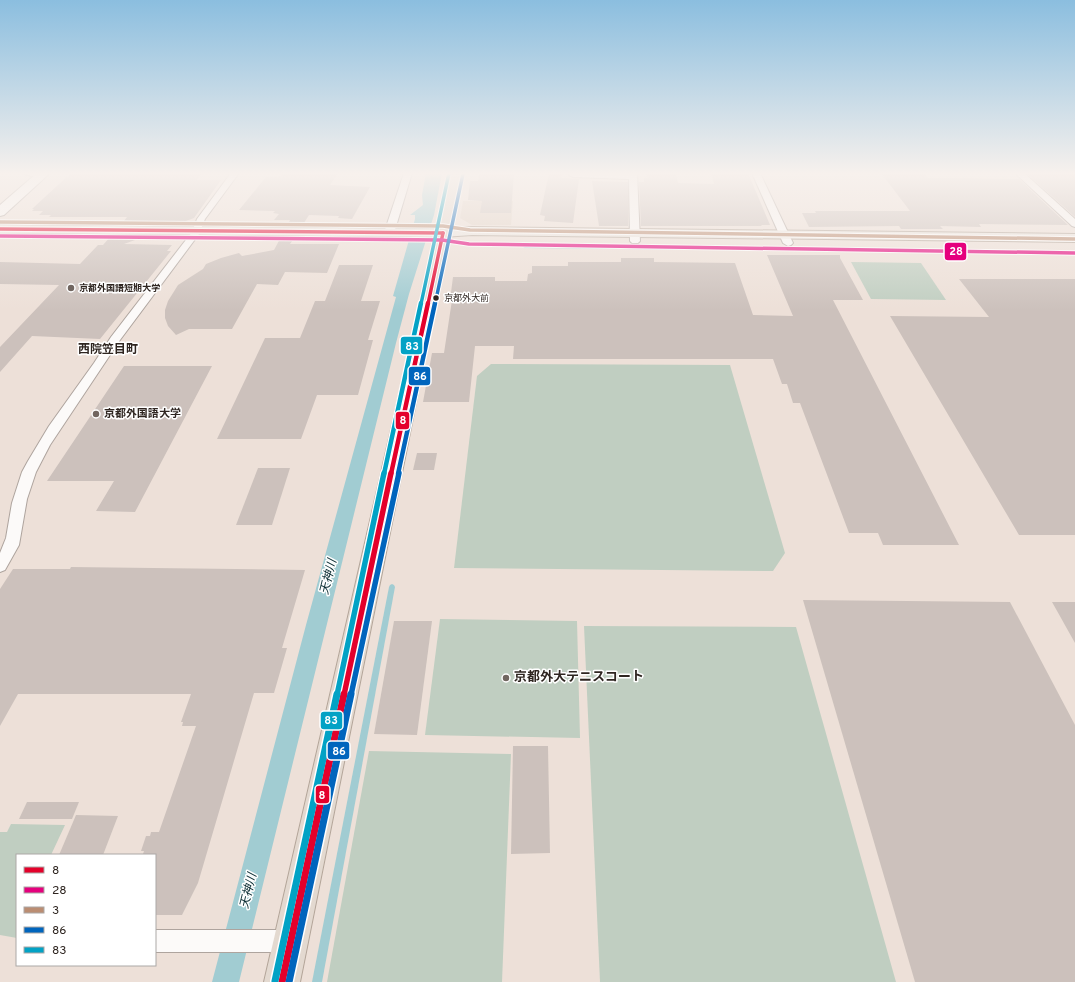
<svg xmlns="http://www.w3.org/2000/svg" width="1075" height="982" viewBox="0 0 1075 982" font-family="Overpass,'Noto Sans JP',sans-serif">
<rect width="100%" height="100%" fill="#ede0d8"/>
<!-- commercial -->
<polygon fill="#e2d3c7" points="463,201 513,201 511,225 472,225 460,218"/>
<!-- green -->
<g fill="#c0cec1">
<polygon points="851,262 921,263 946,300 871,299"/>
<polygon points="491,364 730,365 785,553 773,571 454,568 477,376"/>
<polygon points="440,619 577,621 580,738 425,735"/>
<polygon points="584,626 796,627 896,982 600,982"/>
<polygon points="369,751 511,754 502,982 327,982"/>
<polygon points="11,824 65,825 51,855 17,855 17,938 0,935 0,832 7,832"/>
</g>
<!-- water -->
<polygon fill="#a1ccd2" points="426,173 442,173 434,215 409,294 396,343 239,982 212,982 306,625 396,297 393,296 415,219 415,215 410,215 423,205 422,195"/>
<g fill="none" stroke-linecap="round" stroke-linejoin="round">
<!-- stream -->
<g fill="#a1ccd2" fill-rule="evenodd">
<polygon points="524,246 1075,252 1075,254 525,248 523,247"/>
<polygon points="392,584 394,585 395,587 322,982 312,982 389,587 390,585"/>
</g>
</g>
<!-- building -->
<g fill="#ccc1bc">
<polygon points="71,173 203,173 197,180 221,180 194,218 175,225 121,225 127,217 49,217 51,215 39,215 43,211 32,211 34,209 32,209"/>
<polygon points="284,173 338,173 330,185 370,187 352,219 338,218 339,216 309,215 302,226 287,226 290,220 274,220 279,214 273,213 275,211 239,210 266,177 281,176"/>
<polygon points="480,173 514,173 511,213 480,213 482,201 468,200 470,181 478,181"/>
<polygon points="549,173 562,173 561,178 579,179 573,223 544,221 545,216 540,215"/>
<polygon points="646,173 676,173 678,183 714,184 711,173 748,173 770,225 761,225 762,226 641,226 639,182 644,182 644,178 647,178"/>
<polygon points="881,173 924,173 928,178 1019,179 1068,225 979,224 981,227 940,226 943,229 901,229 899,226 809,227 802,213 816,213 815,211 910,211"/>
<polygon points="1026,173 1075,173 1075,217"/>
<polygon points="592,181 628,182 628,226 599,226"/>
<polygon points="111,236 146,236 124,244 172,245 167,251 171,251 100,339 32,336 0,372 0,347 59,285 0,284 0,262 80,264 98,245 103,245"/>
<polygon points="281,237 295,237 290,244 339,244 327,273 285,272 278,285 257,284 232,329 189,329 176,335 168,326 165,318 165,310 168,301 178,285 203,269 206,264 221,258 239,253 242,256 274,250"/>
<polygon points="767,255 840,255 840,258 863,300 833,300 959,545 883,545 878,533 849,533 800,403 793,403 787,384 782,384 773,359 513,359 514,346 475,346 469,402 423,402 432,353 444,353 452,300 450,300 453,277 495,277 495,281 527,281 528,274 532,273 532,266 568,266 568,262 621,262 621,258 654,258 654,262 735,263 753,315 793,316"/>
<polygon points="339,265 373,265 361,301 380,301 368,340 373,340 358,395 317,395 301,439 217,439 265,338 300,338 315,301 325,301"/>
<polygon points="959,279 1075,279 1075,535 1019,535 890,316 989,317"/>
<polygon points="124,366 212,366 135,512 96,511 114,481 47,481"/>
<polygon points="417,453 437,453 434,470 413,470"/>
<polygon points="258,468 290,468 272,525 236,525"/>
<polygon points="71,567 305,570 282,648 287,648 274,693 254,693 198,883 182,915 155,915 155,855 143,854 144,851 141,851 146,836 150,836 151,832 159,832 196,726 182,726 183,722 181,722 191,694 18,694 0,726 0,589 13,569 70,569"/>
<polygon points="803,600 1010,602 1075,725 1075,982 915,982"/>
<polygon points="1052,602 1075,602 1075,643"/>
<polygon points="394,621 432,621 417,735 374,734"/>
<polygon points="513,746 548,746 550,853 511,854"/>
<polygon points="27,802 79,802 72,819 19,819"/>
<polygon points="76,815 118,816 103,855 59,855"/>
</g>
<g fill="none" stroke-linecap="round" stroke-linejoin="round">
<!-- street casing -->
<g stroke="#aea49e" stroke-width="2">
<g id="street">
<path d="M23 173H47C42 177 28 177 23 173Z"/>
<polygon points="231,173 239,173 205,219 199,234 120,340 50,445 36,472 27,499 19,545 5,570 0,572 0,553 6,538 12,503 22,472 28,461 49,426 94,363 111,337 192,232 197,219"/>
<polygon points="404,173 412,173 394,233 389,236 386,235 384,233"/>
<polygon points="570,173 629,174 629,173 637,173 640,241 638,243 632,243 630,241 629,179 573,177 569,175"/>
<polygon points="752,173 760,173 793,243 791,245 788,246 783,243"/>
<polygon points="1015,173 1024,173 1075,219 1075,227 1072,226"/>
<polygon points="155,930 290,930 298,933 301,941 298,949 290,952 155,952"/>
</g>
</g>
<!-- secondary casing -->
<g stroke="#aea49e" stroke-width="2">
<polygon id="secondary" points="37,173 50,173 4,215 0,216 0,205"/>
</g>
<!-- primary casing -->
<g stroke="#b3a599" stroke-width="2">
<polygon id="primary" points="0,225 443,229 472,227 1075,234 1075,242 472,235 443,237 0,233"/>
</g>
<!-- highway casing -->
<g stroke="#b3a599" stroke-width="2">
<polygon id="highway" points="450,173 462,173 300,982 264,982"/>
</g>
<!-- street -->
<use href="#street" fill="#fcfaf9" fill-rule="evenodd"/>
<!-- secondary -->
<use href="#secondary" fill="#fcfaf9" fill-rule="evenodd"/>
<!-- primary -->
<use href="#primary" fill="#ede7e1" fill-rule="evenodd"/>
<!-- highway -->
<use href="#highway" fill="#e3d9d0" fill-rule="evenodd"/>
<!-- bus-1-far3 casing -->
<g stroke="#fff" stroke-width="5.5">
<g id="bus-1-far3">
<polyline points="0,229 443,233"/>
<polyline points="428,304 443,233"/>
</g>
</g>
<!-- bus-1-far2 casing -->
<g stroke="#fff" stroke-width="7">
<polyline id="bus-1-far2" points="391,474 428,303"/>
</g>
<!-- bus-1-far1 casing -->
<g stroke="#fff" stroke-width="8">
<polyline id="bus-1-far1" points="344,695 391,473"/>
</g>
<!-- bus-1 casing -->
<g stroke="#fff" stroke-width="10">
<polyline id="bus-1" points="282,982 344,694"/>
</g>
<!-- bus-2 casing -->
<g stroke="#fff" stroke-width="5.5">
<polyline id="bus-2" points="0,236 442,240 469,244 1075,253"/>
</g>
<!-- bus-3 casing -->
<g stroke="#fff" stroke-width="5.5">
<polyline id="bus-3" points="0,222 443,226 470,230 1075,239"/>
</g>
<!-- bus-4-far3 casing -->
<g stroke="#fff" stroke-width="5.5">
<polyline id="bus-4-far3" points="435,304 463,174"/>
</g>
<!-- bus-4-far2 casing -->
<g stroke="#fff" stroke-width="7">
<polyline id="bus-4-far2" points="398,474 435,303"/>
</g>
<!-- bus-4-far1 casing -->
<g stroke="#fff" stroke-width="8">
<polyline id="bus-4-far1" points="351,695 399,473"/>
</g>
<!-- bus-4 casing -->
<g stroke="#fff" stroke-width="10">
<polyline id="bus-4" points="289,982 351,694"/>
</g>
<!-- bus-5-far3 casing -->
<g stroke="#fff" stroke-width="5.5">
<polyline id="bus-5-far3" points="421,304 449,173"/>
</g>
<!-- bus-5-far2 casing -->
<g stroke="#fff" stroke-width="7">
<polyline id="bus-5-far2" points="384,474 421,303"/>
</g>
<!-- bus-5-far1 casing -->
<g stroke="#fff" stroke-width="8">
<polyline id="bus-5-far1" points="337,695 384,473"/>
</g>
<!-- bus-5 casing -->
<g stroke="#fff" stroke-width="10">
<polyline id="bus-5" points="275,981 337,694"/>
</g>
<!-- bus-1-far3 -->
<use href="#bus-1-far3" stroke="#e4002b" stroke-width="3.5"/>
<!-- bus-1-far2 -->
<use href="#bus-1-far2" stroke="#e4002b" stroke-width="4.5"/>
<!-- bus-1-far1 -->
<use href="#bus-1-far1" stroke="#e4002b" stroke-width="5.5"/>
<!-- bus-1 -->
<use href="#bus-1" stroke="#e4002b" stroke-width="7"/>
<!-- bus-2 -->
<use href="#bus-2" stroke="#e5007d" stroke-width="3.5"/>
<!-- bus-3 -->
<use href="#bus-3" stroke="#bb8d72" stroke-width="3.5"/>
<!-- bus-4-far3 -->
<use href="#bus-4-far3" stroke="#0065bd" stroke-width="3.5"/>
<!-- bus-4-far2 -->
<use href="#bus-4-far2" stroke="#0065bd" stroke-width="4.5"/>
<!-- bus-4-far1 -->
<use href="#bus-4-far1" stroke="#0065bd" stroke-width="5.5"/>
<!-- bus-4 -->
<use href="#bus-4" stroke="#0065bd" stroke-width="7"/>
<!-- bus-5-far3 -->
<use href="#bus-5-far3" stroke="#02a2c5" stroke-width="3.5"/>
<!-- bus-5-far2 -->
<use href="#bus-5-far2" stroke="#02a2c5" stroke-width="4.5"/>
<!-- bus-5-far1 -->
<use href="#bus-5-far1" stroke="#02a2c5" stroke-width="5.5"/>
<!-- bus-5 -->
<use href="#bus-5" stroke="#02a2c5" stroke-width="7"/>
</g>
<!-- sky -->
<linearGradient id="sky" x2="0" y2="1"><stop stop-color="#8bbedf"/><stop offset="0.56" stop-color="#f7f1ed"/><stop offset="1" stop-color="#f7f1ed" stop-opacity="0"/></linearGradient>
<rect width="1075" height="310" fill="url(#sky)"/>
<!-- markers -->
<g fill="#716660" stroke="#fff" stroke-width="1.5">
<circle cx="71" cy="288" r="4"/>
<circle cx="96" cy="414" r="4"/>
<circle cx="506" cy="678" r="4"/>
</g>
<circle fill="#2e2520" stroke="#fff" stroke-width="1.5" cx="436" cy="298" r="3.5"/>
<g text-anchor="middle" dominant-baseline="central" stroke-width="3" stroke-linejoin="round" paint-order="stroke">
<!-- far-poi labels -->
<g font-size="9" font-weight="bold" fill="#2e2520" stroke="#fff" text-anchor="start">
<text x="79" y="288">京都外国語短期大学</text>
</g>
<!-- far-bus labels -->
<g font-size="9" fill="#2e2520" stroke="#fff" text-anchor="start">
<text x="444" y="298">京都外大前</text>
</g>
<!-- poi labels -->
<g font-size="11" font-weight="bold" fill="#2e2520" stroke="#fff" text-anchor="start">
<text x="104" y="414">京都外国語大学</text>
</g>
<!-- neighbourhood labels -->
<g font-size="12" font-weight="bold" fill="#2e2520" stroke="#fff">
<text x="108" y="350">西院笠目町</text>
</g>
<!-- water labels -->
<g font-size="12" font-style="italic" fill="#0d2f35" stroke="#fff">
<text transform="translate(329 577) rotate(-76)">天神川</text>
<text transform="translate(249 891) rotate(-76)">天神川</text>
</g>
<!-- near-poi labels -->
<g font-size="13" font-weight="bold" fill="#2e2520" stroke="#fff" text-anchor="start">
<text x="514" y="678">京都外大テニスコート</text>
</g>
</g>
<g stroke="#fff" stroke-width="1.5">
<rect x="944" y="242" width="23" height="19" rx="4" fill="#e5007d"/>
<rect x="400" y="336" width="23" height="19" rx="4" fill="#02a2c5"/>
<rect x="408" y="366" width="23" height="20" rx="4" fill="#0065bd"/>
<rect x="395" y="411" width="15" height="19" rx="4" fill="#e4002b"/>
<rect x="320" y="711" width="23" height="19" rx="4" fill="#02a2c5"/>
<rect x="327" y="741" width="23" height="19" rx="4" fill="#0065bd"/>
<rect x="315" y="785" width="15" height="19" rx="4" fill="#e4002b"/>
</g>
<g font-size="11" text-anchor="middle" font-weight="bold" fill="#fff">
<text x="956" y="255">28</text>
<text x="412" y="350">83</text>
<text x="420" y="380">86</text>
<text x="403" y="424">8</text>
<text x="331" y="724">83</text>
<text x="339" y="755">86</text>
<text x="322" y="799">8</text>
</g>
<!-- legend -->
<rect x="16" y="854" width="140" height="112" fill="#ffffff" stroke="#aba8a6"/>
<rect x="24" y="867" width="20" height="6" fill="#e4002b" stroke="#aba8a6"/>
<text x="52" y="874" font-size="12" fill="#2e2520">8</text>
<rect x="24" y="887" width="20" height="6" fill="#e5007d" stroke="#aba8a6"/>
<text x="52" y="894" font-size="12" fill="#2e2520">28</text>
<rect x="24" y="907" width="20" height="6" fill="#bb8d72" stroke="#aba8a6"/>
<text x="52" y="914" font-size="12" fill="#2e2520">3</text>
<rect x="24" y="927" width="20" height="6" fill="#0065bd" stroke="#aba8a6"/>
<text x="52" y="934" font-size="12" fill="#2e2520">86</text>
<rect x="24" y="947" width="20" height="6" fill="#02a2c5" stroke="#aba8a6"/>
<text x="52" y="954" font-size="12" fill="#2e2520">83</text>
</svg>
